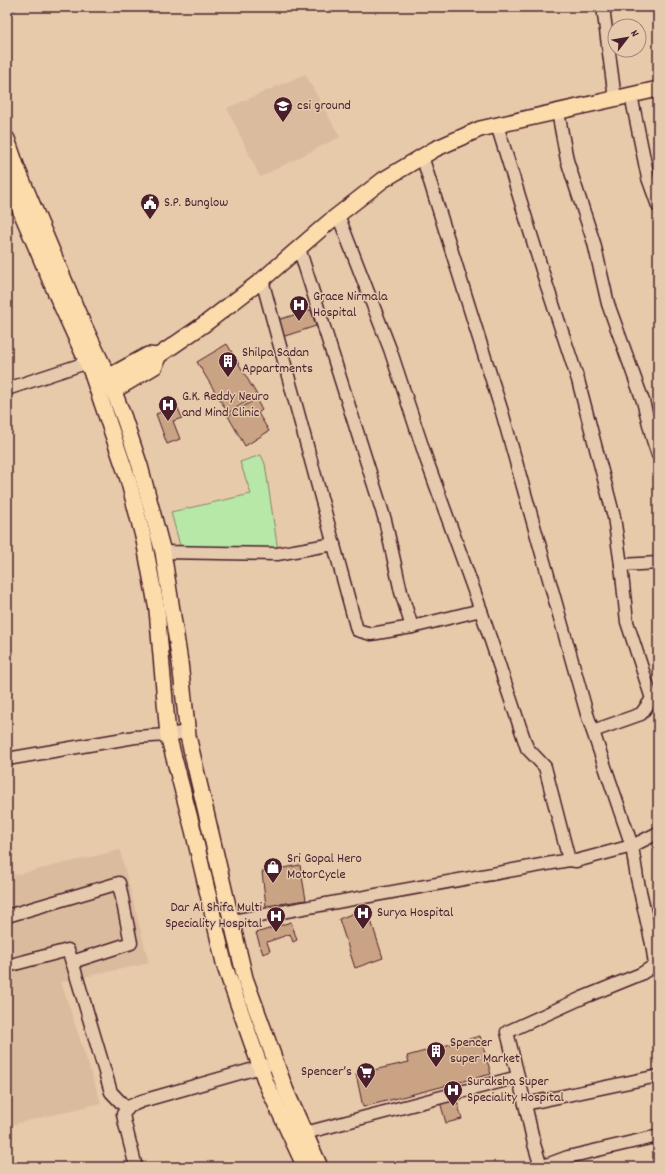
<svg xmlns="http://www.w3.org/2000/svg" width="665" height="1174" viewBox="0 0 665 1174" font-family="Dekko,sans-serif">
<rect width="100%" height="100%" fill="#e7caaa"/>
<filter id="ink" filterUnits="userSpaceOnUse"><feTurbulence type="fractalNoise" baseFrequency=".025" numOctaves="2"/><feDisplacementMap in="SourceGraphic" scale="8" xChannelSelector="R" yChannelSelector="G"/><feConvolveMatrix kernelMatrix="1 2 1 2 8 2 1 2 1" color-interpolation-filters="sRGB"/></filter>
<g filter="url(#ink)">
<!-- built -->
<g fill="#dbbb9d">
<polygon points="305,74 340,137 260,177 227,108"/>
<polygon points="120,850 149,963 61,982 101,1103 7,1126 7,877"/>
</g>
<!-- green -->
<polygon fill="#b8e8a7" stroke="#818469" points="261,455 265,464 278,551 182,553 171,512 251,494 240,462"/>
<!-- building -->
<g fill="#caa385" stroke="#4a1f2b">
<polygon points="7,7 22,7 7,12"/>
<polygon points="311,310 316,326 282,337 277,320"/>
<polygon points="227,344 257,395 228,413 197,362"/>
<polygon points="256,399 262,410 258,413 269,431 245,446 228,416"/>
<polygon points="177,406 182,418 173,421 180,439 167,444 156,414"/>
<polygon points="300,865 306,900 266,906 262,872"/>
<polygon points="367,908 383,958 355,968 339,919"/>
<polygon points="291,922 297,940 293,942 290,934 267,942 270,951 263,954 256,933"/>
<polygon points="480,1036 491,1074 363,1107 356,1074 409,1062 407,1056"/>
<polygon points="454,1091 462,1119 446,1123 438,1095"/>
</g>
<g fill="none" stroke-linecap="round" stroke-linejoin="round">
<!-- minor casing -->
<g stroke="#4a1f2b" stroke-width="15">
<g id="minor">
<polyline points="603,7 615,99"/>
<polyline points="631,95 648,178 658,206"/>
<polyline points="558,112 567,160 594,243 608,304 643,401 653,440 658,455"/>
<polyline points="497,125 546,283 578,380 614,517 621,565 627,622 652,699"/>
<polyline points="422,156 502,412 587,714 632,846 637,878 652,944 655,965 641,974 582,998 507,1032 525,1104 534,1144 541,1167"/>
<polyline points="299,248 385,520 401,592 412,627"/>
<polyline points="262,280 357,630 371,634 412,627 481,610"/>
<polyline points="7,389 95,360"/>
<polyline points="163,552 277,554 334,544"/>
<polyline points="621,565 658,563"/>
<polyline points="593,731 641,714 652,699 658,702"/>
<polyline points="7,759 135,737 168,735 187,732"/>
<polyline points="569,860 576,861 632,846 658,833"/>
<polyline points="7,916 119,883 131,943 72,962"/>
<polyline points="232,921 569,860 545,767 527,748 477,599 427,461 390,349 338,215"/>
<polyline points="7,966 68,950 74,968 111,1092 127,1109"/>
<polyline points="525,1104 658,1076"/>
<polyline points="305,1133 518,1077"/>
<polyline points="136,1167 125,1124 123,1114 130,1106 142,1101 268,1065"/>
<polyline points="541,1167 568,1157 658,1136"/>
</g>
</g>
<!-- major casing -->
<g stroke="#4a1f2b" stroke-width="18">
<g id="major">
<polyline points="7,139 17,168 78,313 107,374 124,418 140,466 163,552 180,662 188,736 245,978 286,1091 320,1167"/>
<polyline points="7,179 57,296 91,371 128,479 144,540 157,610 168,735 193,830 225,967 266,1083 305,1167"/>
<polyline points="158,356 206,323 262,280 329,222 383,180 435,149 480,129 658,89"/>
<polyline points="108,377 148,355 158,356 155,366 113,391"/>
</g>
</g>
<!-- minor -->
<use href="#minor" stroke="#e5caad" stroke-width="12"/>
<!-- major -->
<use href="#major" stroke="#fddcac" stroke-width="15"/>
</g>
</g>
<!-- icons -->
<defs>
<g id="school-pin" transform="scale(1)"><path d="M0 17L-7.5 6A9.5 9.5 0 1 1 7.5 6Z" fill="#4a1f2b" stroke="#e5caad"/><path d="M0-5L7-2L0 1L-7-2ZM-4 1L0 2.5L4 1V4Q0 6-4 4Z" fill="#fff"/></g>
<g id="civic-pin" transform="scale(1)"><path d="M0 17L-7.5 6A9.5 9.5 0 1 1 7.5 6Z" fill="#4a1f2b" stroke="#e5caad"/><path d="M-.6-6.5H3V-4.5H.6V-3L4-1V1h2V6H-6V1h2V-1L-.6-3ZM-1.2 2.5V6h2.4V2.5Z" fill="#fff"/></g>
<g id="hospital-pin" transform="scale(1)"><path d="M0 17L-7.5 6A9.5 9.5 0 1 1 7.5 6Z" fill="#4a1f2b" stroke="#e5caad"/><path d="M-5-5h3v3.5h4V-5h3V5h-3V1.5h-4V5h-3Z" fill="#fff"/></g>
<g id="building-pin" transform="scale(1)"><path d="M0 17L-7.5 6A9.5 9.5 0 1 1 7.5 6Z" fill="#4a1f2b" stroke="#e5caad"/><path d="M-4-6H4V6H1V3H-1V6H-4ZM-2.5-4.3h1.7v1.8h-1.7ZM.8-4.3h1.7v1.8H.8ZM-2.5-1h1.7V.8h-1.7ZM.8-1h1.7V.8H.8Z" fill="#fff"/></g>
<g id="shop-pin" transform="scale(1)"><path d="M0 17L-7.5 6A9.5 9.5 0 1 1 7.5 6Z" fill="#4a1f2b" stroke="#e5caad"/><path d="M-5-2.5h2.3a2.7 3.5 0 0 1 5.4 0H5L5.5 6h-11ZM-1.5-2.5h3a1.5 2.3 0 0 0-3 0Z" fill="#fff"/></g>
<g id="supermarket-pin" transform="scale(1)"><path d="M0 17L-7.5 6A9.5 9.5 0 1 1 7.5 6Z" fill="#4a1f2b" stroke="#e5caad"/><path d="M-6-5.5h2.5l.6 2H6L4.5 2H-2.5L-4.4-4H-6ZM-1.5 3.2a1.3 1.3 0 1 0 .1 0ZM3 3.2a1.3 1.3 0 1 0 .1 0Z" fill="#fff"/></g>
</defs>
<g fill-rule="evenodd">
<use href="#school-pin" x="283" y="106"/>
<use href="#civic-pin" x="150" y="203"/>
<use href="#hospital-pin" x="299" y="305"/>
<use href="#building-pin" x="228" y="361"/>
<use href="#hospital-pin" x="168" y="405"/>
<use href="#shop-pin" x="273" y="867"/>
<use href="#hospital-pin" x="363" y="913"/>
<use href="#hospital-pin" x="276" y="916"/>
<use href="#building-pin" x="436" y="1051"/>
<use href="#supermarket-pin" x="366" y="1072"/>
<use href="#hospital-pin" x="453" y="1090"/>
</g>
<g text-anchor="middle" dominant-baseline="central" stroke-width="3" stroke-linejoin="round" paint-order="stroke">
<!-- poi labels -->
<g font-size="14" fill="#4a1f2b" stroke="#e5caad" text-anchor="start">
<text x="297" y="106">csi ground</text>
<text x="164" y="203">S.P. Bunglow</text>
<text x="313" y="297">Grace Nirmala<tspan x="313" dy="16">Hospital</tspan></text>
<text x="242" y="353">Shilpa Sadan<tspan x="242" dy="16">Appartments</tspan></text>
<text x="182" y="397">G.K. Reddy Neuro<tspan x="182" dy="16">and Mind Clinic</tspan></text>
<text x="287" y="859">Sri Gopal Hero<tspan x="287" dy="16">MotorCycle</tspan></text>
<text x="262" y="908" text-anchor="end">Dar Al Shifa Multi<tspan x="262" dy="16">Speciality Hospital</tspan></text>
<text x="377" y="913">Surya Hospital</text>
<text x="450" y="1043">Spencer<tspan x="450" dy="16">super Market</tspan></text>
<text x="352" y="1072" text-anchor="end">Spencer’s</text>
<text x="467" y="1082">Suraksha Super<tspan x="467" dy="16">Speciality Hospital</tspan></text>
</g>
</g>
<!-- margin -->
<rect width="665" height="1174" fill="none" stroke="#e5caad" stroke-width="24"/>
<rect x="12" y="12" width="641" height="1150" fill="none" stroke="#4a1f2b" stroke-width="1.5" filter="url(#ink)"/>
<!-- north arrow -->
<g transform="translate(627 38) rotate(59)"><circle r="19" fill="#e5caad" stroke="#a78679"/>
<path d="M0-3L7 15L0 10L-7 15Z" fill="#4a1f2b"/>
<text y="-6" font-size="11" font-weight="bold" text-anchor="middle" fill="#4a1f2b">N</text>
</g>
</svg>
